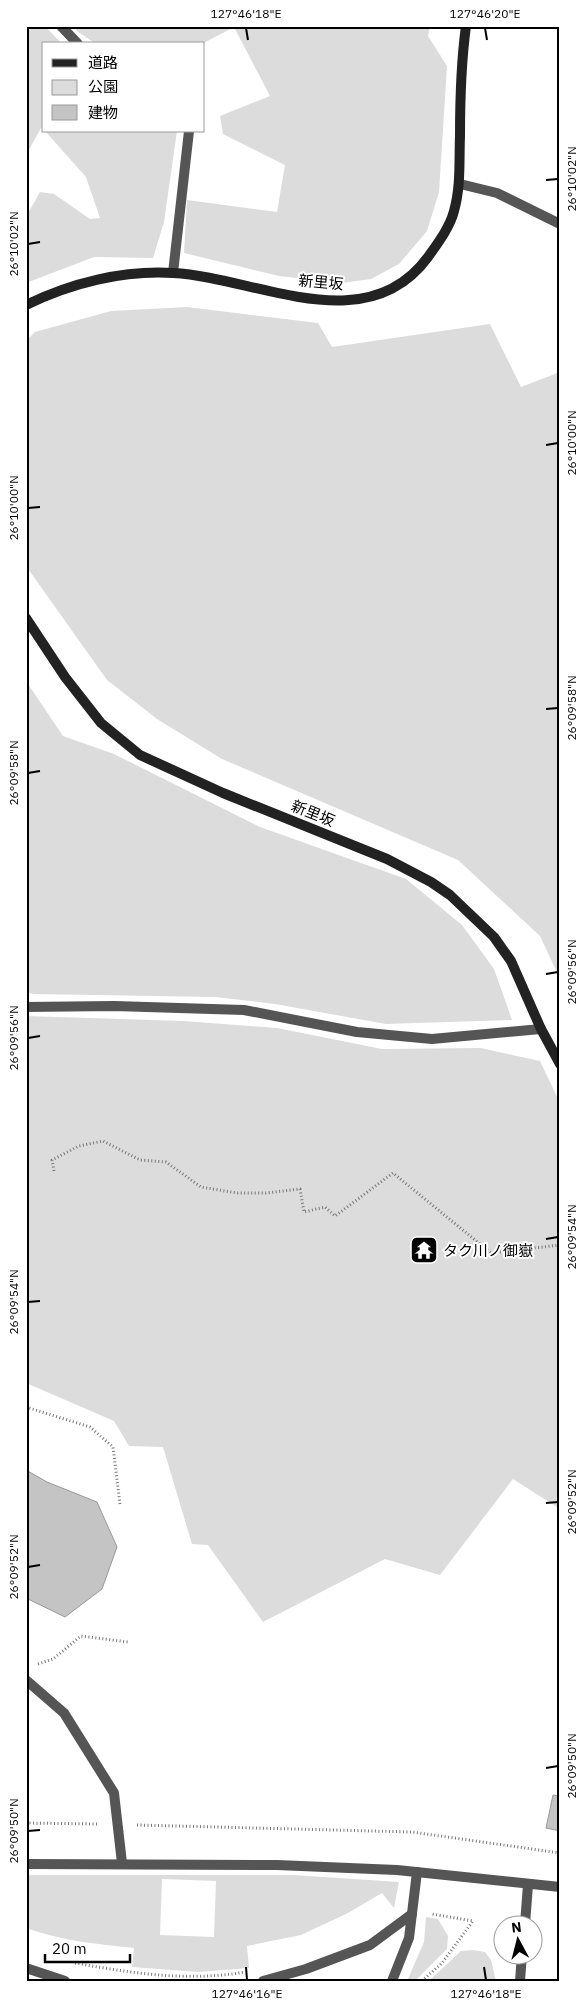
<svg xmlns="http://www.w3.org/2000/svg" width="586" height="2007" viewBox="0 0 586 2007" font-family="'IBM Plex Sans','Noto Sans JP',sans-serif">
<rect width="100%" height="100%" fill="#fff"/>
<!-- green -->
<g fill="#dcdcdc" fill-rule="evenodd">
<polygon points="26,26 45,26 62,44 44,44 44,130 41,128 26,155"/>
<polygon points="74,26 430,26 428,36 447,66 439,192 427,231 399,264 371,279 342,283 279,276 184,253 187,200 277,212 285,165 223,134 220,116 270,96 234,27 202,44 96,44 77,31"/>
<polygon points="45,131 177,131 164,222 153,258 94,257 26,283 26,217 40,192 54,194 90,219 100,218 86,177"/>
<polygon points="187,307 318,323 332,347 490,324 521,387 560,372 560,979 540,936 458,860 222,759 157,719 107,680 26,566 26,341 35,332 111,311"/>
<polygon points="26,676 28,684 63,736 114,754 260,827 406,879 462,925 494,969 512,1020 386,1024 275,1004 215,997 33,994 26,992"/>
<polygon points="26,1016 184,1021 277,1028 382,1049 481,1048 540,1061 560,1103 560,1509 513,1479 440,1575 385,1559 263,1622 208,1545 192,1544 163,1447 129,1446 114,1421 26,1383"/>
<path d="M26 1875H293L399 1882 394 1908 382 1893 348 1913 301 1935 247 1946 249 1968 199 1972 132 1967 134 1948C96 1944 63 1941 26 1928ZM162 1879 216 1881 214 1937 160 1935Z"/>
<polygon points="426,1917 438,1919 448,1936 447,1949 415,1981 407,1981 424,1942"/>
<polygon points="473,1950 485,1952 491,1960 496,1981 429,1981 461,1951"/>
</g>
<!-- building -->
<g fill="#c4c4c4" stroke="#999">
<polygon points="26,1470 47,1482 97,1502 117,1547 102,1589 65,1617 26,1598"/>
<polygon points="553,1795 560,1796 560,1831 546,1828"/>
</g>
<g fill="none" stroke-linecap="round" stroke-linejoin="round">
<!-- path -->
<g stroke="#777" stroke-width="3" stroke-dasharray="1 2.5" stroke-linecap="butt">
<polyline points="54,1171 52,1160 79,1146 103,1141 140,1160 166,1162 201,1187 237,1193 266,1193 300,1189 304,1212 325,1207 335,1216 393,1173 491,1253 560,1245"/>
<polyline points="26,1407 90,1427 113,1447 120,1504"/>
<polyline points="38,1664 53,1659 81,1636 128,1642"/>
<polyline points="26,1823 98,1824"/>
<polyline points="137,1825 412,1832 560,1853"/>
<path d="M75 1963C131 1973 188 1982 245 1972"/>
<polyline points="422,1981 442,1963 473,1921 432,1914"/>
</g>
<!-- service -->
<g stroke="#555" stroke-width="10">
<polyline points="26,1007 114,1006 244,1010 357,1032 432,1039 541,1029"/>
<polyline points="26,1680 64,1713 114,1793 122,1863"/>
<polyline points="26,1968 65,1981"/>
<polyline points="263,1981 306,1969 370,1945 412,1914"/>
<polyline points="392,1981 409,1938 417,1872"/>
</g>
<!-- minor -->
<g stroke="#555" stroke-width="10">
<polyline points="61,26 78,44"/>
<polyline points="460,184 497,193 560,224"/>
<polyline points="173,273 189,131"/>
</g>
<!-- tertiary -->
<g stroke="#555" stroke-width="10">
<polyline points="26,1864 277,1865 397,1870 560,1887"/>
<polyline points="525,1924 528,1885"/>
<polyline points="520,1981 522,1954"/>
</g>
<!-- secondary -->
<g stroke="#222" stroke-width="10">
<path d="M26 305C71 283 123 270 173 273 255 277 366 342 428 257 438 243 450 227 454 211 461 186 459 161 460 136 460 99 461 63 466 26"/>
<polyline points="26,618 65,677 101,723 140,755 223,793 387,859 431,882 450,895 494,937 511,961 541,1029 560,1064"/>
</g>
</g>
<!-- ticks -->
<path fill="none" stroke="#000" stroke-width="2" d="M246 28 248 40M485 28 487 40M546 180 558 179M28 244 40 242M546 445 558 443M28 508 40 507M546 709 558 708M28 773 40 771M546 974 558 972M28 1038 40 1036M546 1239 558 1237M28 1302 40 1301M546 1503 558 1502M28 1567 40 1565M546 1768 558 1766M28 1831 40 1830M246 1967 247 1980M484 1967 486 1980"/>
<!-- icons -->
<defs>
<g id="temple-square" transform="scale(1.4375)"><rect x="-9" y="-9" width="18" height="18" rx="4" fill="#000" stroke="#fff"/><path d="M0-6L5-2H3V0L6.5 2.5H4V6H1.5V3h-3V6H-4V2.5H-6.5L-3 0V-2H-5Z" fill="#fff"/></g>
</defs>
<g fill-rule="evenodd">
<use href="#temple-square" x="424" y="1250"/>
</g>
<g text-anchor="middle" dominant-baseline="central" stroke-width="4" stroke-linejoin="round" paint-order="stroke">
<!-- street labels -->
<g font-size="15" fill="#000" stroke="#fff">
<text transform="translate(321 282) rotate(5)">新里坂</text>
<text transform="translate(313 813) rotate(22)">新里坂</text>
</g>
<!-- poi labels -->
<g font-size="15" fill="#000" stroke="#fff" text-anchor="start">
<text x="443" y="1250">タク川ノ御嶽</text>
</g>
</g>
<!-- border -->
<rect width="586" height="2007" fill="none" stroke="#ffffff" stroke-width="55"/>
<!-- legend -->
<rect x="42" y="42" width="162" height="90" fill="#ffffff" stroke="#999999"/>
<rect x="52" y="59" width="25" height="8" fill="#222222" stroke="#999999"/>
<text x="88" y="68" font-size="15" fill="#000000">道路</text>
<rect x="52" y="80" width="25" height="15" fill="#dcdcdc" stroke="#999999"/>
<text x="88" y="92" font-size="15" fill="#000000">公園</text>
<rect x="52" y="105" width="25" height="15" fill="#c4c4c4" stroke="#999999"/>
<text x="88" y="118" font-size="15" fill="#000000">建物</text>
<!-- north arrow -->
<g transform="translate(518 1940) rotate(353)"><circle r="24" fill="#ffffff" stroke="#999999"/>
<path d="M0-4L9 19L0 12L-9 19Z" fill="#000000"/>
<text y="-8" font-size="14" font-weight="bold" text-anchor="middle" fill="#000000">N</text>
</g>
<!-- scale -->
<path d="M45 1954v8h85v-8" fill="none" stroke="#000000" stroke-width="2.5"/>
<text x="52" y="1954" font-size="15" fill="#000000" stroke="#ffffff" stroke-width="4" paint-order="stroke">20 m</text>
<rect x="28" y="28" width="530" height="1952" fill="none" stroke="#000" stroke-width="2"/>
<g font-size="12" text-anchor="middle" fill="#000">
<text x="246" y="18">127°46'18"E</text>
<text x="485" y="18">127°46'20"E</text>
<text transform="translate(572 179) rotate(-90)" y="4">26°10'02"N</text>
<text transform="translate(14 244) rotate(-90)" y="4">26°10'02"N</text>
<text transform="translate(572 443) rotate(-90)" y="4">26°10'00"N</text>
<text transform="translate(14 508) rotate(-90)" y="4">26°10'00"N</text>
<text transform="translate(572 708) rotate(-90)" y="4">26°09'58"N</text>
<text transform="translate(14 773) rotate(-90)" y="4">26°09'58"N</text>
<text transform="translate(572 972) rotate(-90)" y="4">26°09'56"N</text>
<text transform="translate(14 1038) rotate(-90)" y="4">26°09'56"N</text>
<text transform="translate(572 1237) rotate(-90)" y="4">26°09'54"N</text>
<text transform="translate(14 1302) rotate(-90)" y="4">26°09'54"N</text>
<text transform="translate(572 1502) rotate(-90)" y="4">26°09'52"N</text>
<text transform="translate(14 1567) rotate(-90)" y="4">26°09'52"N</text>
<text transform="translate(572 1766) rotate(-90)" y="4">26°09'50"N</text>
<text transform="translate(14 1831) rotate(-90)" y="4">26°09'50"N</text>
<text x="247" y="1998">127°46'16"E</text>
<text x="486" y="1998">127°46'18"E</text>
</g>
</svg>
